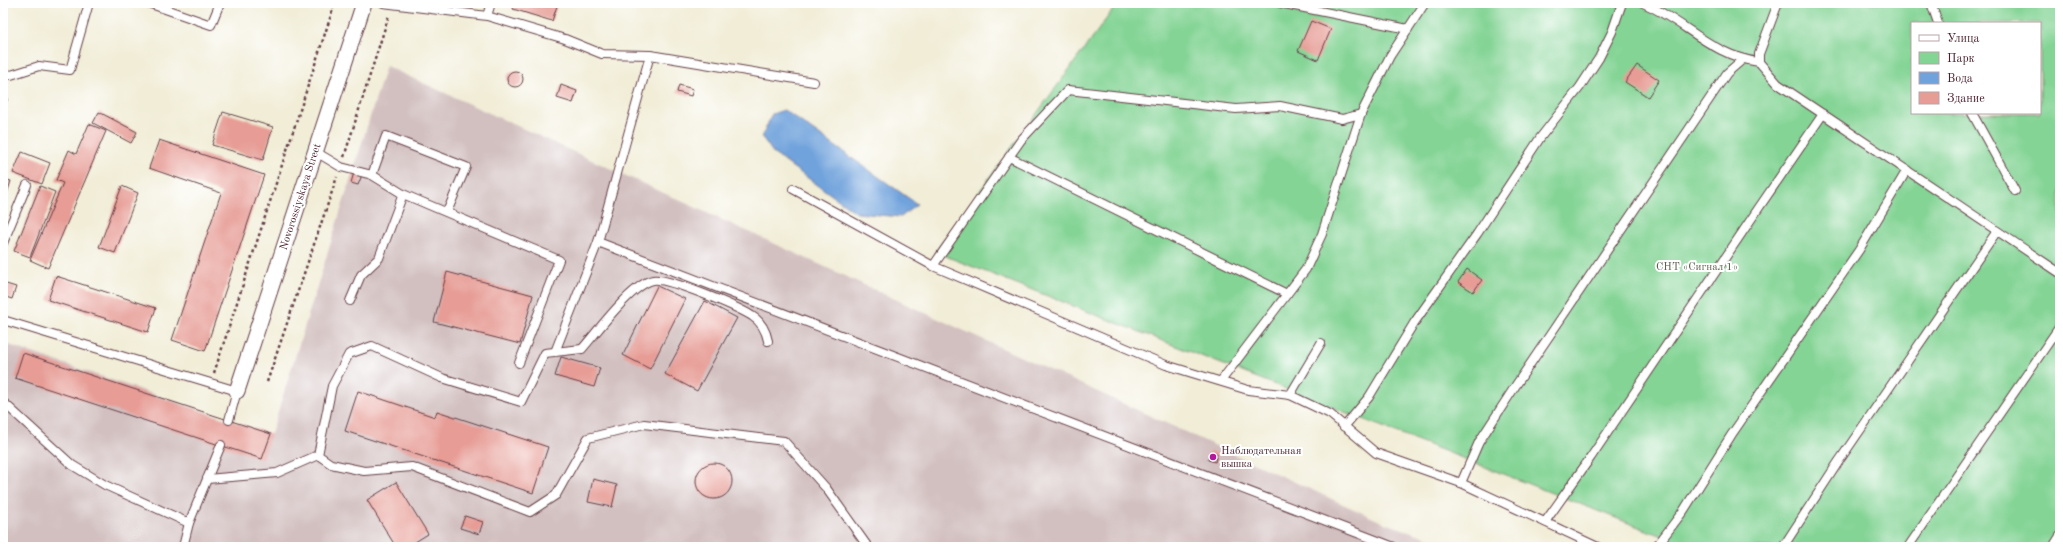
<svg xmlns="http://www.w3.org/2000/svg" width="2063" height="550" viewBox="0 0 2063 550" font-family="'Old Standard TT',serif">
<rect width="100%" height="100%" fill="#fff"/>
<filter id="ink" filterUnits="userSpaceOnUse"><feTurbulence type="fractalNoise" baseFrequency=".025" numOctaves="2"/><feDisplacementMap in="SourceGraphic" scale="8" xChannelSelector="R" yChannelSelector="G"/><feConvolveMatrix kernelMatrix="1 2 1 2 8 2 1 2 1" color-interpolation-filters="sRGB"/></filter>
<filter id="wash" filterUnits="userSpaceOnUse"><feTurbulence type="fractalNoise" baseFrequency=".012" numOctaves="4" result="noise"/><feDisplacementMap in="SourceGraphic" scale="16" xChannelSelector="R" yChannelSelector="G"/><feGaussianBlur stdDeviation="0.9" result="paint"/><feColorMatrix in="noise" values="0 0 0 0 0 0 0 0 0 0 0 0 0 0 0 0 0 1.4 0 .05"/><feComposite in="paint" operator="in"/></filter>
<g filter="url(#wash)">
<rect width="100%" height="100%" fill="#f1edd7"/>
<!-- industrial -->
<polygon fill="#d2bfbf" points="386,66 1382,522 1456,547 3,547 3,343 271,434"/>
<!-- green -->
<path fill="#84d495" stroke="#677a60" fill-rule="evenodd" d="M1118 3H2060V547H1690L935 252ZM1912 23H2040V113H1912Z"/>
<!-- water -->
<polygon fill="#70a2db" stroke="#5d6083" points="784,110 917,204 901,217 857,213 774,154 762,137 772,114"/>
<g id="blocks">
<!-- building -->
<g fill="#e79d96">
<polygon points="515,3 558,3 552,21 513,9"/>
<polygon points="1311,21 1331,29 1318,60 1298,51"/>
<polygon points="1637,65 1659,80 1648,97 1625,82"/>
<circle cx="515" cy="79" r="8"/>
<polygon points="561,85 577,91 573,103 557,98"/>
<polygon points="679,85 693,89 691,96 677,92"/>
<polygon points="3,96 8,98 3,111"/>
<polygon points="99,112 137,132 131,143 93,123"/>
<polygon points="223,112 273,127 263,160 212,145"/>
<polygon points="89,124 106,131 48,268 30,260 63,183 56,180 69,150 76,154"/>
<polygon points="159,140 264,175 205,351 172,340 221,193 149,168"/>
<polygon points="22,152 50,163 42,184 13,173"/>
<polygon points="354,172 362,175 358,185 351,183"/>
<polygon points="3,179 11,181 3,206"/>
<polygon points="40,186 55,192 30,257 14,251"/>
<polygon points="122,186 138,193 115,253 99,247"/>
<polygon points="1467,269 1482,280 1473,292 1458,282"/>
<polygon points="447,272 533,295 520,344 434,322"/>
<polygon points="56,276 156,308 148,332 48,300"/>
<polygon points="3,283 16,287 12,299 3,296"/>
<polygon points="657,286 685,299 650,369 623,355"/>
<polygon points="705,301 737,318 697,391 665,374"/>
<polygon points="23,353 271,434 262,459 15,378"/>
<polygon points="561,357 600,368 594,387 555,376"/>
<polygon points="358,391 435,417 437,411 548,447 533,493 345,431"/>
<polygon points="1211,451 1217,454 1215,462 1208,460"/>
<circle cx="714" cy="481" r="18"/>
<polygon points="593,479 617,485 612,507 588,502"/>
<polygon points="396,482 428,534 407,547 396,547 367,500"/>
<polygon points="465,516 483,522 479,534 460,528"/>
</g>
</g>
</g>
<g filter="url(#ink)">
<use href="#blocks" fill-opacity="0" stroke="#633e45" stroke-width="1"/>
<g fill="none" stroke-linecap="round" stroke-linejoin="round">
<!-- lane casing -->
<g stroke="#633e45" stroke-width="10">
<g id="lane">
<polyline points="148,3 211,25 220,3"/>
<polyline points="383,3 487,16 565,39 602,54 650,55 814,82"/>
<polyline points="1280,3 1408,29"/>
<path d="M1643 3C1685 21 1712 56 1759 62"/>
<polyline points="1778,3 1759,54 1759,62 1778,84 2060,273"/>
<polyline points="1931,3 1938,23"/>
<polyline points="487,16 491,3"/>
<polyline points="3,73 11,75 39,66 70,70 89,3"/>
<polyline points="1972,113 2015,191"/>
<polyline points="316,152 341,167 372,175 403,194 559,260 519,363"/>
<polyline points="1009,157 1287,294"/>
<polyline points="372,175 386,136 466,167 447,212"/>
<polyline points="793,189 933,266 1166,365 1248,390 1290,395 1330,414 1376,453 1461,483 1598,547"/>
<polyline points="598,242 1394,547"/>
<polyline points="3,243 27,185"/>
<polyline points="933,266 1021,140 1068,90 1236,109 1280,106 1342,119 1361,114"/>
<polyline points="350,301 361,275 379,258 403,194"/>
<polyline points="3,320 237,391 229,420"/>
<path d="M768 341C766 331 762 322 752 316 738 307 667 277 653 280 632 284 597 332 582 349L545 353 521 402 442 378 372 346 349 354 332 386 318 455 331 464 364 471 412 467 530 512 556 495 588 438 644 424 784 441 826 488 868 547"/>
<polyline points="555,352 598,242 650,55"/>
<polyline points="1221,381 1306,269 1322,234 1361,114 1390,56 1425,3"/>
<polyline points="1290,395 1321,343"/>
<polyline points="3,402 72,465 105,485 189,523"/>
<polyline points="1344,427 1369,397 1414,323 1477,234 1540,138 1580,87 1599,58 1612,32 1622,3"/>
<polyline points="207,479 277,473 318,455"/>
<polyline points="1461,483 1479,442 1516,385 1727,73 1742,60"/>
<polyline points="1545,522 1591,457 1758,209 1823,114"/>
<polyline points="183,547 189,523 221,445"/>
<polyline points="1653,547 1659,543 1684,510 1732,434 1859,250 1907,170"/>
<polyline points="1783,547 1839,461 1997,231"/>
<polyline points="1908,547 2060,326"/>
<polyline points="2053,547 2060,536"/>
</g>
</g>
<!-- street casing -->
<g stroke="#633e45" stroke-width="17">
<polyline id="street" points="237,391 364,3"/>
</g>
<!-- path -->
<g stroke="#633e45" stroke-width="2.5" stroke-dasharray="3 3" stroke-linecap="butt">
<polyline points="344,157 389,15"/>
<polyline points="214,373 335,3"/>
<polyline points="267,382 337,177"/>
</g>
<!-- lane -->
<use href="#lane" stroke="#fff" stroke-width="8"/>
<!-- street -->
<use href="#street" stroke="#fff" stroke-width="15"/>
</g>
</g>
<!-- markers -->
<circle fill="#b5179e" stroke="#fff" stroke-width="1.5" cx="1213" cy="457" r="4"/>
<g text-anchor="middle" dominant-baseline="central" stroke-width="4" stroke-linejoin="round" paint-order="stroke">
<!-- street labels -->
<g font-size="11" fill="#4a1f2b" stroke="#fff">
<text transform="translate(301 197) rotate(-72)">Novorossiyskaya Street</text>
</g>
<!-- park labels -->
<g font-size="11" fill="#5e5e50" stroke="#fff">
<text x="1697" y="267">СНТ «Сигнал 1»</text>
</g>
<!-- poi labels -->
<g font-size="11" fill="#4a1f2b" stroke="#fff" text-anchor="start">
<text x="1221" y="451">Наблюдательная<tspan x="1221" dy="13">вышка</tspan></text>
</g>
</g>
<!-- margin -->
<rect width="2063" height="550" fill="none" stroke="#fff" stroke-width="16"/>
<!-- legend -->
<rect x="1911" y="22" width="130" height="92" fill="#ffffff" stroke="#b7a5aa"/>
<rect x="1919" y="35" width="20" height="6" fill="#ffffff" stroke="#b7a5aa"/>
<text x="1947" y="42" font-size="12" fill="#4a1f2b">Улица</text>
<rect x="1919" y="52" width="20" height="12" fill="#84d495" stroke="#b7a5aa"/>
<text x="1947" y="62" font-size="12" fill="#4a1f2b">Парк</text>
<rect x="1919" y="72" width="20" height="12" fill="#70a2db" stroke="#b7a5aa"/>
<text x="1947" y="82" font-size="12" fill="#4a1f2b">Вода</text>
<rect x="1919" y="92" width="20" height="12" fill="#e79d96" stroke="#b7a5aa"/>
<text x="1947" y="102" font-size="12" fill="#4a1f2b">Здание</text>
</svg>
